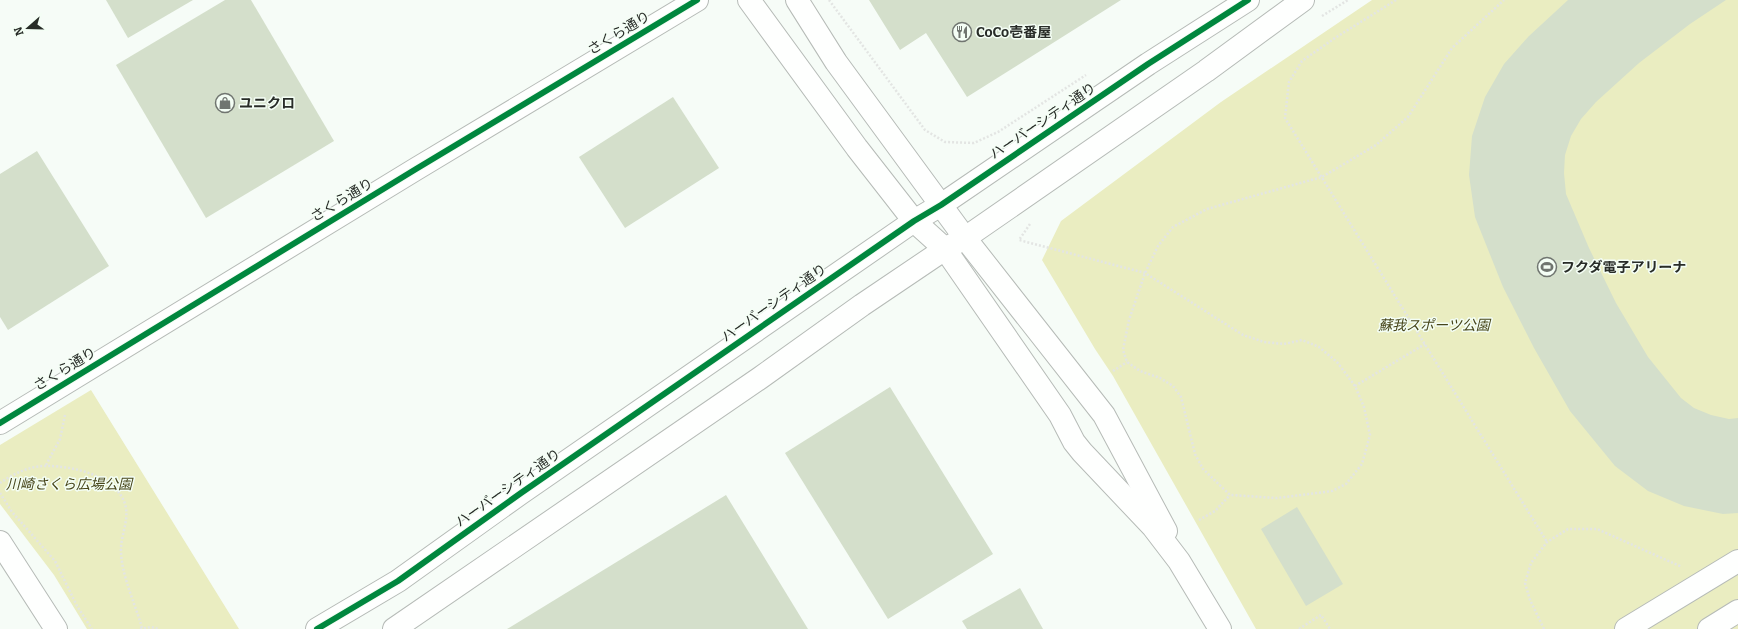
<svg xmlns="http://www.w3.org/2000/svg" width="1738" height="629" viewBox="0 0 1738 629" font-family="Bitter,'Noto Sans JP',serif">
<rect width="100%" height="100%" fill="#f6fcf7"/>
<!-- green -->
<g fill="#eaedc1">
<polygon points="1372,0 1738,0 1738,629 1256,629 1113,376 1095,349 1042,260 1061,221 1221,102"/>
<polygon points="91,390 239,629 87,629 54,575 0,504 0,445"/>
</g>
<!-- building -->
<g fill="#d4dfcb">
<polygon points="106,0 193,0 128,38"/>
<polygon points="225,0 251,0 334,141 206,218 116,65"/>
<polygon points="869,0 1121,0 967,97 926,33 900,50"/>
<polygon points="1568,0 1726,0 1690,24 1639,63 1596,102 1581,119 1571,136 1565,155 1564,173 1566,194 1589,248 1616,303 1648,357 1681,398 1694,408 1711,415 1729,419 1738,418 1738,513 1723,514 1684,506 1648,491 1615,466 1570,411 1534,348 1503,287 1475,217 1469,175 1472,136 1485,97 1504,64 1529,36"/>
<polygon points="673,97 719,168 625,228 579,157"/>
<polygon points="37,151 109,266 8,330 0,317 0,174"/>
<polygon points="890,387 993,554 888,619 785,453"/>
<polygon points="726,495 808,629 507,629"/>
<polygon points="1297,507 1343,584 1306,606 1261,529"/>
<polygon points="1020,588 1043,629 967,629 962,621"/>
</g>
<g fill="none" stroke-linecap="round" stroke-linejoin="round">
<!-- minor casing -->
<g stroke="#b6bbb7" stroke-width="24">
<g id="minor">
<polyline points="749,0 857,148 914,221 945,249 1060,415 1074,442 1082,452 1153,527 1179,561 1220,629"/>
<polyline points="797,0 836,62 965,238 1104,415 1166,531"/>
<polyline points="0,423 416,169 697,0"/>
<polyline points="0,542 56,629"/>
<polyline points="317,629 398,581 521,493 914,221 941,205 1148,64 1248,0"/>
<polyline points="394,629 760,378 862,305 945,249 965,238 1206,71 1303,0"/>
<polyline points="1626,629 1738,561"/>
<polyline points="1709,629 1738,611"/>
</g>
</g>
<!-- path -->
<g stroke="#e3e5e3" stroke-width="2.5" stroke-dasharray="2 2" stroke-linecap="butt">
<polyline points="829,0 925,130 945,142 974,143 998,132 1086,75"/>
<polyline points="1396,0 1335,38 1302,61 1289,82 1285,118 1547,542"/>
<polyline points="1322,16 1348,0"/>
<polyline points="1030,224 1019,240 1145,273 1243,335 1264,342 1284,344 1302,340 1319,347 1337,362 1355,386 1364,407 1370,435 1362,464 1346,484 1332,491 1277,498 1230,495 1203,469 1195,454 1181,397 1173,386 1160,378 1140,371 1127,362 1123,350 1129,320 1145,273 1158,246 1173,227 1207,209 1322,177 1376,145 1408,117 1452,48 1504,0"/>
<polyline points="1113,371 1127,362"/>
<polyline points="1355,386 1425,344"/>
<polyline points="46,465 60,439 65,415"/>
<path d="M0 483C13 474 31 465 48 466 73 466 116 476 125 504 130 520 120 536 121 552 122 577 135 603 142 628"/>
<polyline points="0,493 12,512 55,561 77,606 92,629"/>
<polyline points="1199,520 1215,511 1230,495"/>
<polyline points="140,629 151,627 159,629"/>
<polyline points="1299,629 1321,615 1330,629"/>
<polyline points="1544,629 1530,600 1525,583 1531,563 1547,542 1568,529 1597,529 1682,567"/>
</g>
<!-- minor -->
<use href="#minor" stroke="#fefffe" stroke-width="22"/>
<!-- cycleway casing -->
<g stroke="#f4fef5" stroke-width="8">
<g id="cycleway">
<polyline points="0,423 416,169 697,0"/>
<polyline points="317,629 398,581 521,493 914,221 941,205 1148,64 1248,0"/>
</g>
</g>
<!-- cycleway -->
<use href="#cycleway" stroke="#00873e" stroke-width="6"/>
</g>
<!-- icons -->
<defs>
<g id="restaurant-ring" transform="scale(1)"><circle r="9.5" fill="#f4fef5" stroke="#707570" stroke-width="1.5"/><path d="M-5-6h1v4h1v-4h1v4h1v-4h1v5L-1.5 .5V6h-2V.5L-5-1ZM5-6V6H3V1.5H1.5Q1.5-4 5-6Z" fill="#707570"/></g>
<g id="shop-ring" transform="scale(1)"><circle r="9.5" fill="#f4fef5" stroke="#707570" stroke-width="1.5"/><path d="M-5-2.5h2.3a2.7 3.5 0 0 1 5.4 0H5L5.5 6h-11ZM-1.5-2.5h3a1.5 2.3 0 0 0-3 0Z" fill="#707570"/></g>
<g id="stadium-ring" transform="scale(1)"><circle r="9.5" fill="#f4fef5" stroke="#707570" stroke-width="1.5"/><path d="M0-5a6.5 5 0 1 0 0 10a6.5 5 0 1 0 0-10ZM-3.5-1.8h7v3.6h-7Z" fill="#707570"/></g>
</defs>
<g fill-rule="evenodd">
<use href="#restaurant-ring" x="962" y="32"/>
<use href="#shop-ring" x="225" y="103"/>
<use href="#stadium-ring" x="1547" y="267"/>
</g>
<g text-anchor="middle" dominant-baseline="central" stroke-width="3" stroke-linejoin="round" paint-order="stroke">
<!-- poi labels -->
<g font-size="14" font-weight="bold" fill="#282c28" stroke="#f4fef5" text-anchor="start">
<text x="976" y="32">CoCo壱番屋</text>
<text x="239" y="103">ユニクロ</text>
<text x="1561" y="267">フクダ電子アリーナ</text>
</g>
<!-- street labels -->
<g font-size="14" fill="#282c28" stroke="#f4fef5">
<text transform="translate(619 33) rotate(-31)">さくら通り</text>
<text transform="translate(1043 121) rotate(-34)">ハーバーシティ通り</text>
<text transform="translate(342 200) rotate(-31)">さくら通り</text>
<text transform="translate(774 303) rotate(-35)">ハーバーシティ通り</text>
<text transform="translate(65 369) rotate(-31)">さくら通り</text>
<text transform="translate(508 488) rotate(-35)">ハーバーシティ通り</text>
</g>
<!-- park labels -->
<g font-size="14" font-style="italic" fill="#47461a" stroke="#f4fef5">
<text x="1434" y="325">蘇我スポーツ公園</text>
<text x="69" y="484">川崎さくら広場公園</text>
</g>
</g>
<!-- north arrow -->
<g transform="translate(28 28) rotate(250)" stroke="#f4fef5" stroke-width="3" paint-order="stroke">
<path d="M0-3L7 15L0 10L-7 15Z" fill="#282c28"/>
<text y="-6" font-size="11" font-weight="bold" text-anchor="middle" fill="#282c28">N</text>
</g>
</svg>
